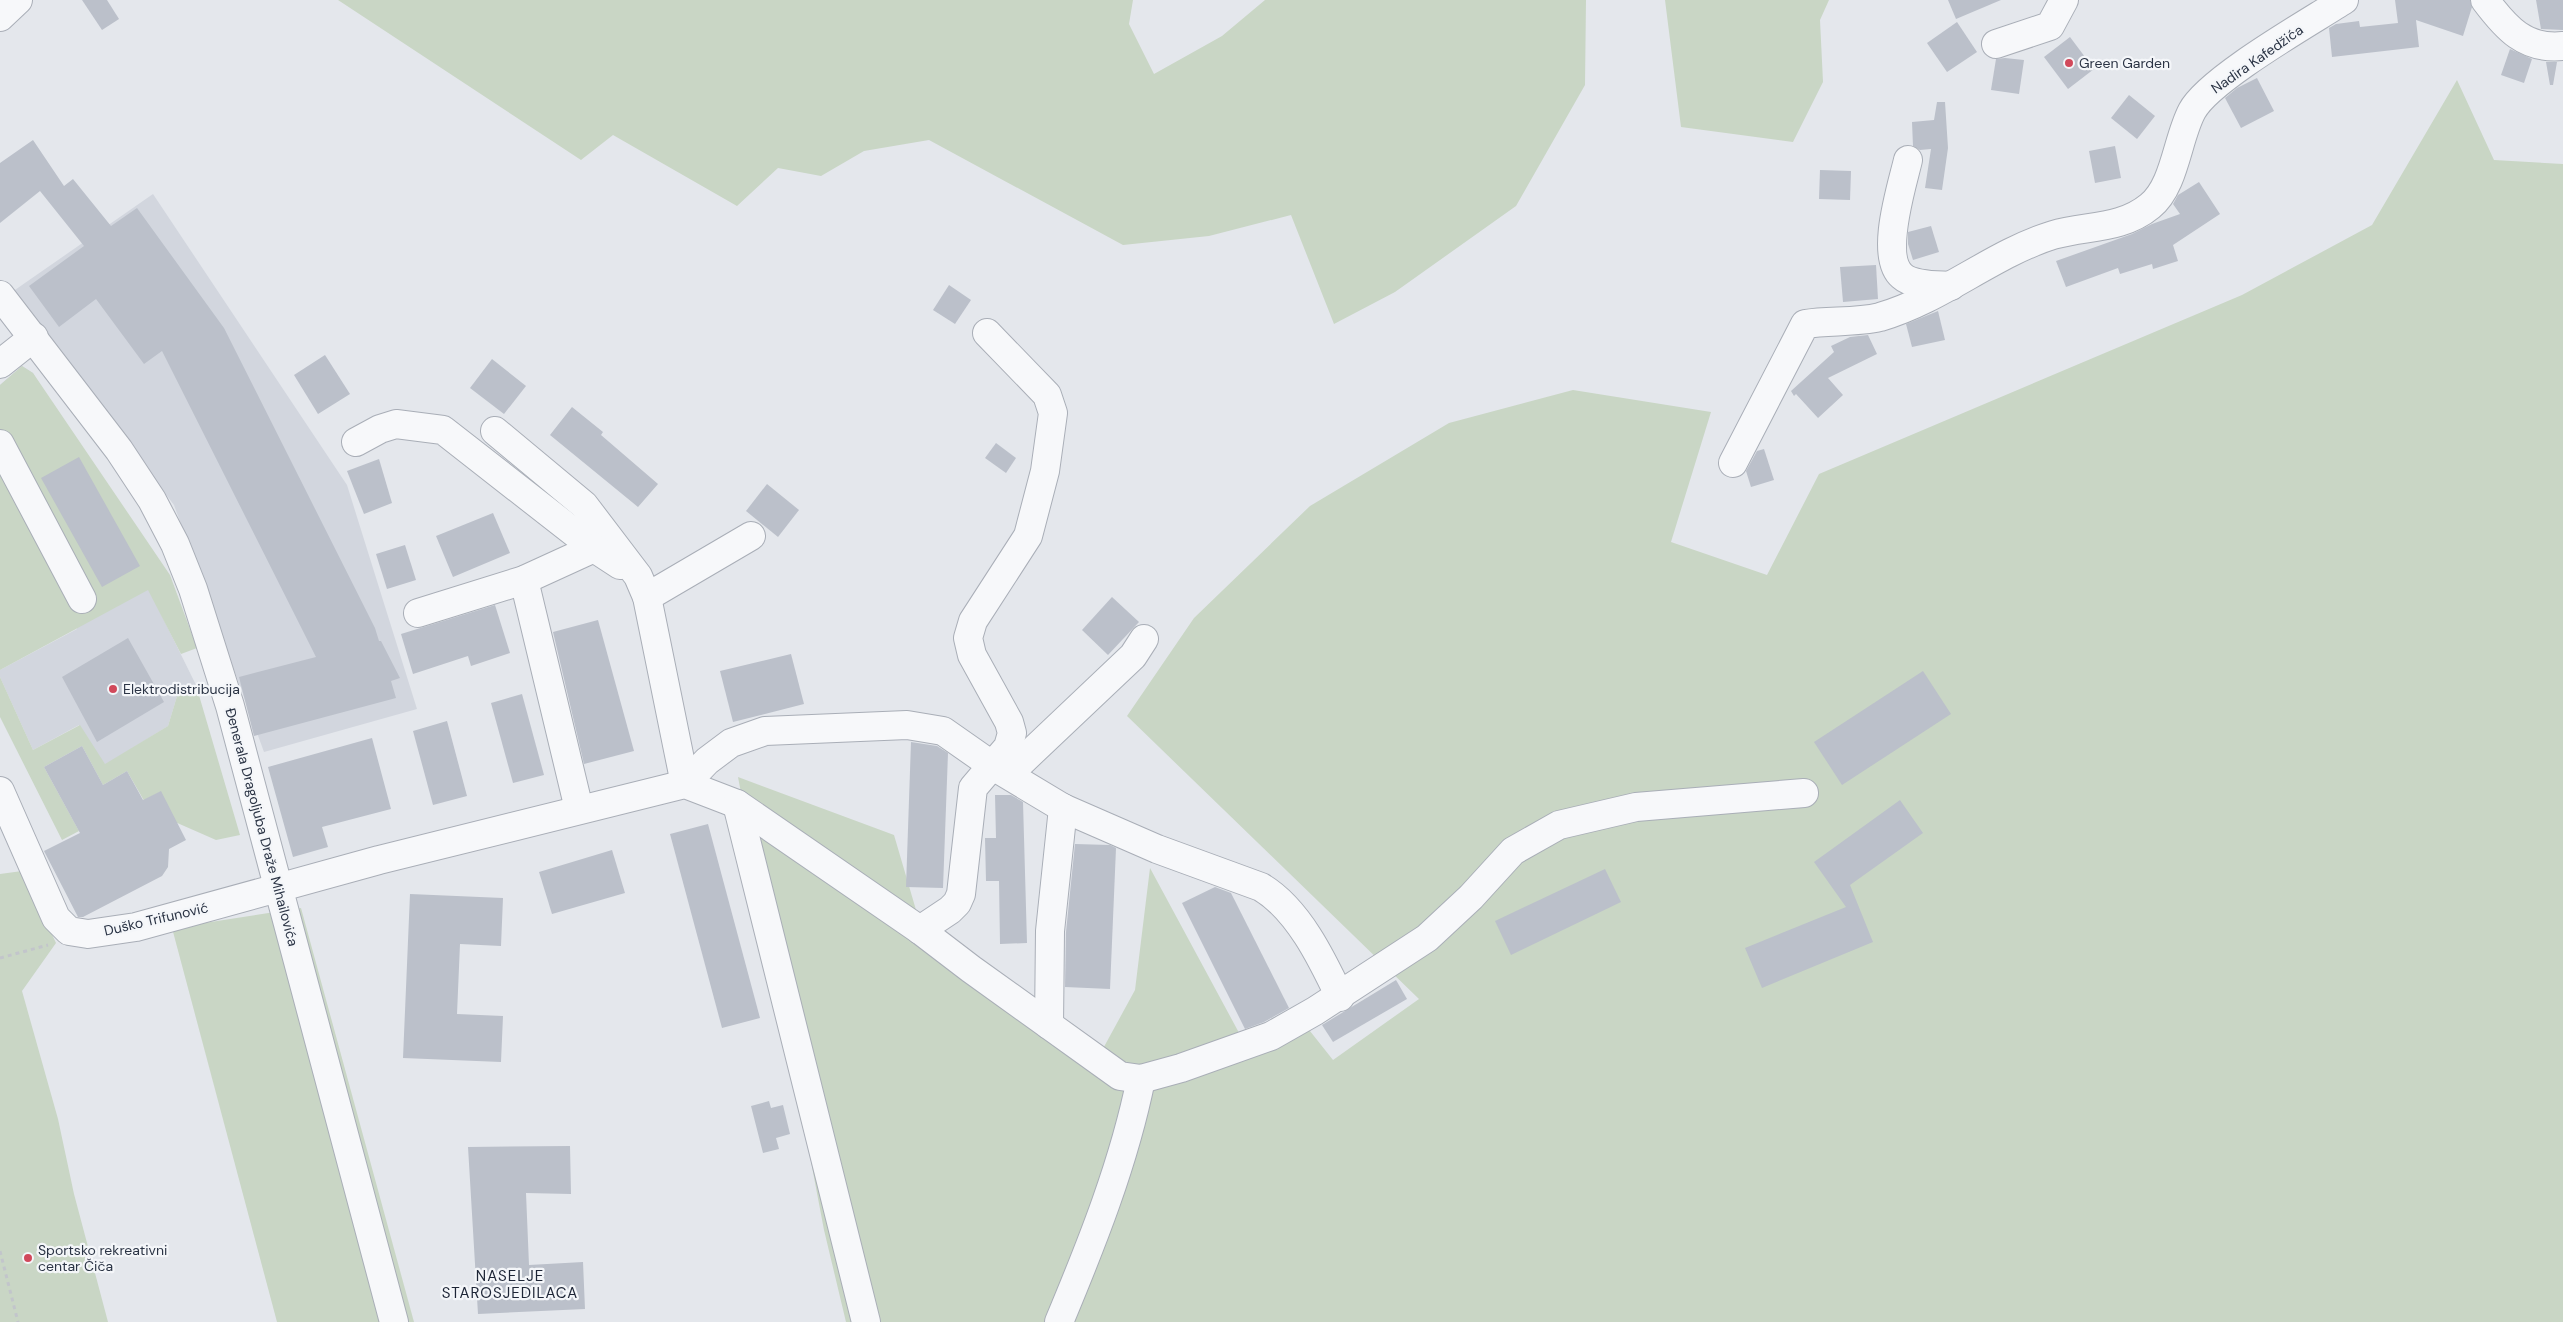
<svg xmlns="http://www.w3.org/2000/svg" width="2563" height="1322" viewBox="0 0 2563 1322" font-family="'DM Sans',sans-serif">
<rect width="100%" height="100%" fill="#e4e7ec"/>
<!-- built -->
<g fill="#d2d6de">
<polygon points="153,194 347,485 417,709 264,752 174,505 12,292"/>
<polygon points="22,366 33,373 149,590 196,685 178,693 168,726 105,765 79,725 33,750 0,677 0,670 77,629 0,385"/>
</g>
<!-- green -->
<g fill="#c9d6c5">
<polygon points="338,0 1133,0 1129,24 1154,74 1222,36 1265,0 1586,0 1585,85 1516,206 1395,292 1334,324 1291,215 1209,236 1123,245 929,140 864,151 821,176 778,168 737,206 613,135 581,160"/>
<polygon points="1665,0 1829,0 1820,20 1823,82 1793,142 1681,127"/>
<polygon points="2457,80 2494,160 2563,164 2563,1322 846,1322 824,1230 738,777 894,835 926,944 1093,1067 1135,990 1150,868 1251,1055 1306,1026 1333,1060 1419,999 1127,716 1194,618 1310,506 1449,423 1573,390 1711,412 1671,542 1767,575 1819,474 2242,295 2372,225"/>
<polygon points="22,366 33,373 170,575 197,648 181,654 148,590 0,670 0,385"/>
<polygon points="0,677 33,750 80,725 105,764 168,726 178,693 196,685 240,835 216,840 150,811 127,771 103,785 82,746 44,767 79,831 62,840 0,717"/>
<polygon points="22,871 56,943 22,991 58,1119 74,1194 108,1322 0,1322 0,874"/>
<polygon points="301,908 414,1322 277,1322 172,928"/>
</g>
<!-- building -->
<g fill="#bbc0ca">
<polygon points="82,0 107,0 119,19 102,30"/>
<polygon points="1948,0 2001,0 1956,19"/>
<polygon points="2395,0 2470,0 2472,7 2463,36 2416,20 2419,47 2332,57 2329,28 2336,24 2359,21 2360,27 2398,23"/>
<polygon points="2536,0 2563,0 2563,30 2541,29"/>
<polygon points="1957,22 1977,52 1947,72 1927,43"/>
<polygon points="2070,37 2094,69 2068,89 2044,57"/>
<polygon points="2510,49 2532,59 2524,83 2501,75"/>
<polygon points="2005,58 2024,60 2019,94 1991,90 1996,59"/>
<polygon points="2546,62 2557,62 2553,85 2550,85"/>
<polygon points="2257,78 2274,111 2241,128 2225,98 2237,88"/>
<polygon points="2129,95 2155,116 2137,139 2111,118"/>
<polygon points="1937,102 1945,102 1948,148 1942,190 1925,188 1931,149 1920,150 1913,146 1912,122 1934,120"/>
<polygon points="33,140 64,186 73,179 111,226 137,208 224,328 375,628 379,641 381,641 400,678 391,681 396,698 254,736 239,677 316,657 162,351 144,364 96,299 59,327 29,286 84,246 40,191 0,223 0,163"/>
<polygon points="2115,146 2121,178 2095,183 2089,151"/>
<polygon points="1820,170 1851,171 1850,200 1819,199"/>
<polygon points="2199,182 2220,214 2173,245 2178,261 2153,269 2152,264 2120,274 2118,268 2066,287 2056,261 2132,234 2152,224 2180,214 2173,204 2178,195"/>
<polygon points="1931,226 1939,252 1913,260 1908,244 1908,232"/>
<polygon points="1876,265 1878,299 1843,302 1840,267"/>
<polygon points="949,285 971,300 955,324 933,310"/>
<polygon points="1938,311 1945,340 1912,347 1906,324"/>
<polygon points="1868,335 1877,354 1828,378 1843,395 1818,418 1796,394 1794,396 1791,391 1834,352 1831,346 1850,337"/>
<polygon points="325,355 350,394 318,414 294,375"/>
<polygon points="492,359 526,386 504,414 470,388"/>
<polygon points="572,407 603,432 601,435 658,484 638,507 550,435"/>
<polygon points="996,443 1016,458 1006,473 985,458"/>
<polygon points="1764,449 1774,480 1751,487 1746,471 1757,451"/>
<polygon points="79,457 140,566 102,587 41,478"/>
<polygon points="379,459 392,503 364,514 347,471"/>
<polygon points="767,484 799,510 778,537 746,511"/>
<polygon points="493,513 510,553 453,577 436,536"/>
<polygon points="405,545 416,580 387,589 376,554"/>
<polygon points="1112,597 1139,622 1108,655 1082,630"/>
<polygon points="495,605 510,653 471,666 468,656 413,674 401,634"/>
<polygon points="598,620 634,751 584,764 553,632"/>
<polygon points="128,638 164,702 97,742 62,677"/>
<polygon points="791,654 804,704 733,722 720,671"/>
<polygon points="1923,671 1951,714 1842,785 1814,742"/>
<polygon points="522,694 544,775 513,783 491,703"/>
<polygon points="447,721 467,796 433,805 413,731"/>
<polygon points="372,738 391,809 322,827 328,847 293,857 268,767"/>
<polygon points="911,742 937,746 948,753 943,888 906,887"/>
<polygon points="82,746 103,785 127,771 143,800 161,791 186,840 169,849 168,867 162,876 83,917 78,917 44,851 80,833 44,767"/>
<polygon points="995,795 1011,795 1023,802 1027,943 1000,944 999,881 986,881 985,838 996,838"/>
<polygon points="1900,800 1923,833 1850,885 1873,942 1762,988 1745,948 1846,907 1814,862"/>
<polygon points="708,824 760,1018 722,1028 670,834"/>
<polygon points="1075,844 1110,845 1116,848 1110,989 1065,987 1066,932"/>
<polygon points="612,850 625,893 552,914 539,872"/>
<polygon points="1605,869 1621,902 1511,955 1495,921"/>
<polygon points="1215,887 1231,893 1289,1008 1264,1022 1245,1029 1182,903"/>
<polygon points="410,894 503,898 501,946 460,944 457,1014 503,1016 501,1062 403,1058"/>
<polygon points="1396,980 1407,999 1333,1042 1322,1025"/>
<polygon points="769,1101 771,1108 783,1105 790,1134 776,1138 779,1149 763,1153 751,1106"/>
<polygon points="570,1146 571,1194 526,1193 529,1265 583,1262 585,1309 478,1314 468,1147"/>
</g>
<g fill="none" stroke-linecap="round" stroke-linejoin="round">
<!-- minor casing -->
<g stroke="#a9aeb7" stroke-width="30">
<g id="minor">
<path d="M2485 0C2506 28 2525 50 2563 46"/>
<polyline points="0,17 18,0"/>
<polyline points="1996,44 2050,26 2064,0"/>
<path d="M1908 160C1902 186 1879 256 1902 276 1913 286 1936 285 1951 286"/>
<polyline points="0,295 119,450 152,500 175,544 193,589 230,706 394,1322"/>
<polyline points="0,364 34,337"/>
<polyline points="495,431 584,505 638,576 647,597 685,784"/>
<polyline points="356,442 380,429 396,424 443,430 594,548 620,565"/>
<polyline points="0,444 82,599"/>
<path d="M1733 463 1805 324C1829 320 1855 323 1880 317 1942 299 1992 254 2053 235 2086 225 2121 230 2150 206 2175 186 2177 139 2192 111 2209 79 2310 22 2344 0"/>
<polyline points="524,580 579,809"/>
<polyline points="647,597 751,536"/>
<polyline points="418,613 524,580 594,548"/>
<polyline points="993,766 1019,764 1133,656 1144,639"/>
<path d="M685 784 707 761 731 743 765 731 907 725 943 731 993 766 1063 808 1157 849 1261 887C1298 909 1322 959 1340 997"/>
<polyline points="0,791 56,918 69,931 88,934 136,927 379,860 685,784 737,804 920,930 971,969 1120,1076 1141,1079 1181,1068 1271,1036 1315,1011 1427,938 1471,897 1513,851 1559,825 1636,807 1804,793"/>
<polyline points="737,804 866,1322"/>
<polyline points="920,930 950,910 957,903 961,894 973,788 1008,747 1012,733 1009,722 972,655 968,638 973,621 1028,536 1045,471 1053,413 1047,395 987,333"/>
<polyline points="1049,1025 1050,931 1063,808"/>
<path d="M1059 1322C1092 1243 1124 1163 1141 1079"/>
</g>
</g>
<!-- path -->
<g stroke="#c2c5cb" stroke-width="3" stroke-dasharray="4 4" stroke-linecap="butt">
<polyline points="0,958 48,945"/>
<polyline points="0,1251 18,1322"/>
</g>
<!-- minor -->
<use href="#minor" stroke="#f7f8fa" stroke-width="28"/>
</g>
<!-- markers -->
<g fill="#d1495b" stroke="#f4f6f9" stroke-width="2">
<circle cx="2069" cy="63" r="5"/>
<circle cx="113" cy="689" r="5"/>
<circle cx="28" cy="1258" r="5"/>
</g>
<g text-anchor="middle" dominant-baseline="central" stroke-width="4.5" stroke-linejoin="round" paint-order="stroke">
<!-- street labels -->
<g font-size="14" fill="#2b3445" stroke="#f4f6f9">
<text transform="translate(2257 59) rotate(-35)">Nadira Kafedžića</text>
<text transform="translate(262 827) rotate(75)">Đenerala Dragoljuba Draže Mihailovića</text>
<text transform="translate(156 919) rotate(-13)">Duško Trifunović</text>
</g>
<!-- poi labels -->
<g font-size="14" fill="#2b3445" stroke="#f4f6f9" text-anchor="start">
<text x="2079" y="63">Green Garden</text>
<text x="123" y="689">Elektrodistribucija</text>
<text x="38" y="1250">Sportsko rekreativni<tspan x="38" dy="16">centar Čiča</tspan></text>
</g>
<!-- neighbourhood labels -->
<g font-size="15" letter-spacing="1" fill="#1d2536" stroke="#f4f6f9">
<text x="510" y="1276">NASELJE<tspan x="510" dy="17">STAROSJEDILACA</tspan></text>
</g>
</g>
</svg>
